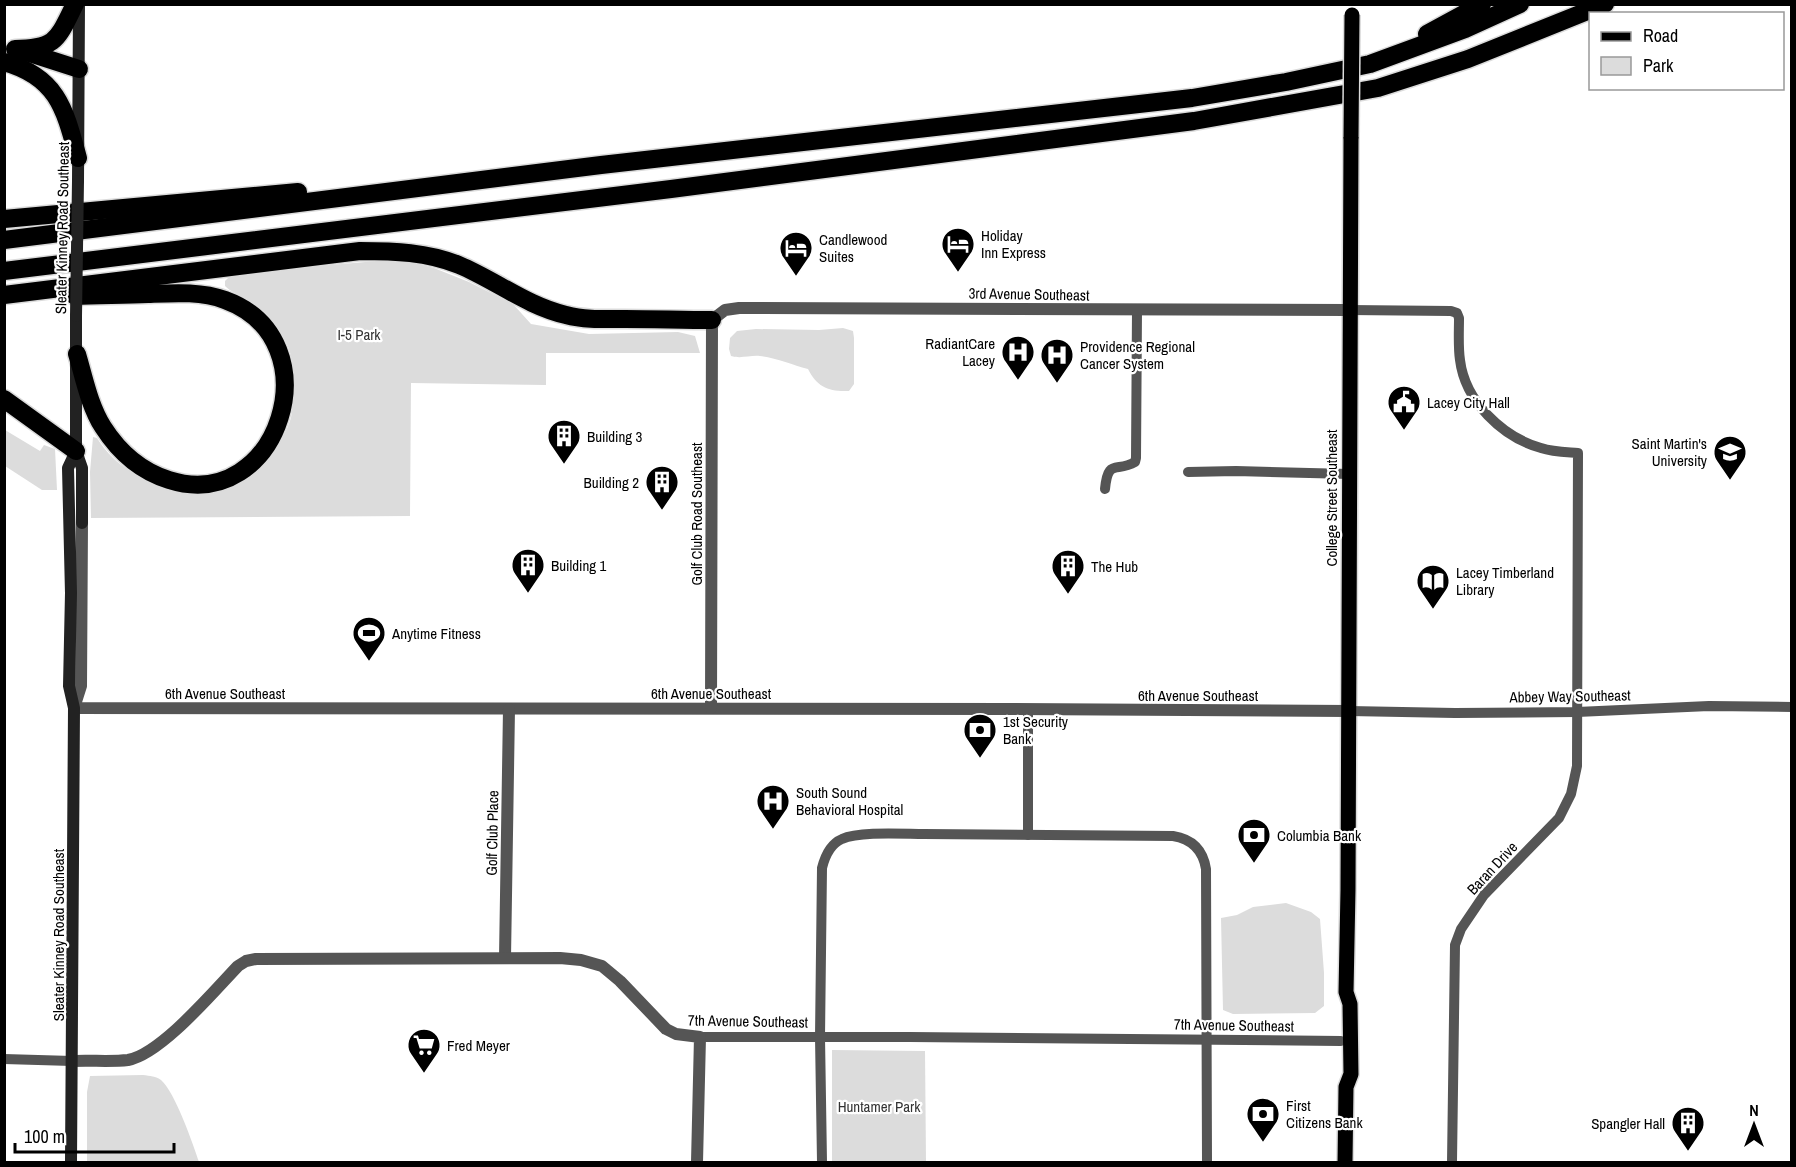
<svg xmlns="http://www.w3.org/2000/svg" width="1796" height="1167" viewBox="0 0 1796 1167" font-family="'Archivo Narrow',sans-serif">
<rect width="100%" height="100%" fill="#fff"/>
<!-- green -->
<g fill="#dcdcdc">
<path d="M389 260 411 262 434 268 469 282 513 304 531 324 589 334 678 332 695 336 700 353H546V385L411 383 410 516 91 518 90 472 93 437 97 438C115 467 145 484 180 488 195 489 210 491 225 488 253 482 281 447 290 421 293 413 292 402 293 394 295 369 293 349 278 329 271 319 261 310 252 303 243 296 233 294 225 286V281L229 277 238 276 318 266Z"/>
<path d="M843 328 853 331 854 338V384L849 391C829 392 817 387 808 369 792 365 777 358 760 356 750 355 741 359 731 356L729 349 730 338 737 331 756 329 819 330Z"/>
<polygon points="5,430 40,451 44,445 55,449 57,490 42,490 5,466"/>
<polygon points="1286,903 1311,912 1320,919 1324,973 1324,1006 1315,1013 1233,1014 1223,1010 1221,918 1237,915 1253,907"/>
<polygon points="832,1050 925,1051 926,1162 832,1162"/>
<path d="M143 1075C150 1076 156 1076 161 1080 175 1092 193 1144 199 1162H87V1092L90 1076Z"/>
</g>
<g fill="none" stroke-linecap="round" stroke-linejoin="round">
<!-- primary casing -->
<g stroke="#dbdbdb" stroke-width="18">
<polyline id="primary" points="1345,1162 1346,1087 1351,1074 1350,1004 1346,992 1348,890 1351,137"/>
</g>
<!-- motorway casing -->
<g stroke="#dbdbdb" stroke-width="21">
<g id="motorway">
<polyline points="1427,34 1482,4"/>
<path d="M15 49C57 48 57 40 75 4"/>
<polyline points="23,51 79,69"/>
<path d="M4 62C58 77 65 110 78 158"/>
<polyline points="4,219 298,192"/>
<polyline points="4,240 601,165 1192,98 1286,82 1370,64 1465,29 1520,4"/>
<polyline points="4,271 671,189 1194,121 1378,88 1468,59 1605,4"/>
<path d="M4 295 360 251C394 251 427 252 459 265 495 280 527 306 566 315 585 320 605 319 625 319 654 319 683 320 712 320"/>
<path d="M75 296C100 295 124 295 148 294 173 293 201 291 225 300 335 340 279 515 169 480 140 471 119 452 103 427 89 405 84 377 77 354"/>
<polyline points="4,399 76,451"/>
</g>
</g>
<!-- minor -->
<g stroke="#555" stroke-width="10">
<path d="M1349 310 1451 311 1457 313 1459 318C1459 332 1458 347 1460 360 1465 401 1502 437 1541 448 1553 452 1565 452 1578 453L1577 766 1571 794 1559 818 1484 895 1461 929 1455 945 1452 1162"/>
<polyline points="1188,472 1236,471 1349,474"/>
<path d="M1105 489C1108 458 1116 473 1135 462L1136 458 1137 310"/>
<polyline points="1028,709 1028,835"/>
<polyline points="1349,711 1455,713 1577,712 1709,706 1792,707"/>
<polyline points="700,1037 910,1037 1341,1041"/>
<polyline points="4,1059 72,1061"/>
<path d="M822 1162 820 1037 822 868C825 856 830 844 842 839 859 831 904 834 924 834 1007 834 1090 836 1173 836 1192 839 1203 850 1206 869L1207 1162"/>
</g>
<!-- tertiary -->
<g stroke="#555" stroke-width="12">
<polyline points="82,523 81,686 74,708 1014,709 1349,711"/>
<polyline points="711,708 712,320 725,310 739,308 1349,310"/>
<polyline points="505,958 509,709"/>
<path d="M72 1061C90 1060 111 1062 128 1060 161 1054 214 991 238 966L246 961 256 959 560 958 581 960 602 966 620 981 666 1029 676 1034 700 1037 697 1162"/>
</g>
<!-- secondary -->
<g stroke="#222" stroke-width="12">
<polyline points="78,181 79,4"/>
<polyline points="76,316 76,451 82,468 82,523"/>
<polyline points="71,1162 74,708 69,686 71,593 68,468 76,451"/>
</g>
<!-- primary -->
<use href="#primary" stroke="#000" stroke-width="15"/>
<!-- motorway -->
<use href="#motorway" stroke="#000" stroke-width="18"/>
<!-- primary-bridge casing -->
<g stroke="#dbdbdb" stroke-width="18" stroke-linecap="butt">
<polyline id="primary-bridge" points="1351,137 1352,15"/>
</g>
<!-- secondary-bridge -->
<polyline stroke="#222" stroke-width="12" points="76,316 78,181"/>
<!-- primary-bridge -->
<use href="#primary-bridge" stroke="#000" stroke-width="15"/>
</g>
<!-- icons -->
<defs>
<g id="hotel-pin" transform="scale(1.725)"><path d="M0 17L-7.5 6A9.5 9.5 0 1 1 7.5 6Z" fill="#000" stroke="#fff"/><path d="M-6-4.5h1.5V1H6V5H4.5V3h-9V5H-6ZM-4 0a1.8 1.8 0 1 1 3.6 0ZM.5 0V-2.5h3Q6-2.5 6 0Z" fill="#fff"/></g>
<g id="hospital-pin" transform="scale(1.725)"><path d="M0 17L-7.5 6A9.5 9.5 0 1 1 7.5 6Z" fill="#000" stroke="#fff"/><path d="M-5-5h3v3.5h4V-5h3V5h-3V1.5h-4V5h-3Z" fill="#fff"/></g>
<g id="civic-pin" transform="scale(1.725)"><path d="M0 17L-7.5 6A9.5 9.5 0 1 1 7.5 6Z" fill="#000" stroke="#fff"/><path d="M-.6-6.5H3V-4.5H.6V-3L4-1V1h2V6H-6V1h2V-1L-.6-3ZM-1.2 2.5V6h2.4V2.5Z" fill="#fff"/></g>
<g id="building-pin" transform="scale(1.725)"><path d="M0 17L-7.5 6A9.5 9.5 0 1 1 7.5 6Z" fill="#000" stroke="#fff"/><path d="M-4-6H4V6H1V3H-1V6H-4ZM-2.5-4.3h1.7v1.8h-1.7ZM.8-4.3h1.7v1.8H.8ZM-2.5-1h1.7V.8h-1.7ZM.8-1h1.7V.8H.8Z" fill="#fff"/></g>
<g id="university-pin" transform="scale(1.725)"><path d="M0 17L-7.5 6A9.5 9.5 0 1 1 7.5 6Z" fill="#000" stroke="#fff"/><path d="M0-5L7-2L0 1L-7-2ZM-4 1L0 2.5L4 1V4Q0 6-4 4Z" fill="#fff"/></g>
<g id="library-pin" transform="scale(1.725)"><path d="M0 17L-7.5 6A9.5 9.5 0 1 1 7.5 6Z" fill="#000" stroke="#fff"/><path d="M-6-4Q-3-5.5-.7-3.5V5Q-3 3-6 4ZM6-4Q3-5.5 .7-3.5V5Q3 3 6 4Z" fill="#fff"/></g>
<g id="stadium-pin" transform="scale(1.725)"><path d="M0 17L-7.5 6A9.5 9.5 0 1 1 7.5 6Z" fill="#000" stroke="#fff"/><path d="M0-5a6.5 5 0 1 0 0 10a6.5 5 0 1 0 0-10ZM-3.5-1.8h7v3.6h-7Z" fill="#fff"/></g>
<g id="bank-pin" transform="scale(1.725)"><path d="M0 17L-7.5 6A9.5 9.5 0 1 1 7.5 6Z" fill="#000" stroke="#fff"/><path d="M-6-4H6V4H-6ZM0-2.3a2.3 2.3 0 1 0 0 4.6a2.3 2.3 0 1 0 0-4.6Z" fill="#fff"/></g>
<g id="supermarket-pin" transform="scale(1.725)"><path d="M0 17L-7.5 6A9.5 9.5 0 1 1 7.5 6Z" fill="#000" stroke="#fff"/><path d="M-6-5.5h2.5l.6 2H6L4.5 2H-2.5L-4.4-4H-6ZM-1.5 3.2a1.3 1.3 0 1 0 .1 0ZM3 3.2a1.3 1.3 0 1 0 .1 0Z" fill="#fff"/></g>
</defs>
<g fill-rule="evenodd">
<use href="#hotel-pin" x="958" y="244"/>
<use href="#hotel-pin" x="796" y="248"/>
<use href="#hospital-pin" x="1018" y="352"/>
<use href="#hospital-pin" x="1057" y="355"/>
<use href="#civic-pin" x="1404" y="402"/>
<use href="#building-pin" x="564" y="436"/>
<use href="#university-pin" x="1730" y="452"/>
<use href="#building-pin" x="662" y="482"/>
<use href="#building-pin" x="528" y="565"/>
<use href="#building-pin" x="1068" y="566"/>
<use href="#library-pin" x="1433" y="581"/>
<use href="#stadium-pin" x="369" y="633"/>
<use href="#bank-pin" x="980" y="730"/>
<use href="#hospital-pin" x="773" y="801"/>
<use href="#bank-pin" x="1254" y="835"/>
<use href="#supermarket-pin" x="424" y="1045"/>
<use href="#bank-pin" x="1263" y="1114"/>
<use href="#building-pin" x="1688" y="1123"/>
</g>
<g text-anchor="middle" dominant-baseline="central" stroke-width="4.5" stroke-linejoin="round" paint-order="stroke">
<!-- street labels -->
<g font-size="15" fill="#000" stroke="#fff">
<text transform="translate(62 228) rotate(-89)">Sleater Kinney Road Southeast</text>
<text transform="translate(1029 294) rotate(1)">3rd Avenue Southeast</text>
<text transform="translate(1331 498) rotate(-90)">College Street Southeast</text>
<text transform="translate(696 514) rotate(-90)">Golf Club Road Southeast</text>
<text x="225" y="693">6th Avenue Southeast</text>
<text x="711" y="693">6th Avenue Southeast</text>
<text x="1198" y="695">6th Avenue Southeast</text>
<text transform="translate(1570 696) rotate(-1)">Abbey Way Southeast</text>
<text transform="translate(492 833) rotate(-89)">Golf Club Place</text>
<text transform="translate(1492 868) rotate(-47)">Baran Drive</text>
<text transform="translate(58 935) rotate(-90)">Sleater Kinney Road Southeast</text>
<text transform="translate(748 1021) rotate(1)">7th Avenue Southeast</text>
<text transform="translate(1234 1025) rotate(1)">7th Avenue Southeast</text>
</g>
<!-- poi labels -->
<g font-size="15" fill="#000" stroke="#fff" text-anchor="start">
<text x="981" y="235">Holiday<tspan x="981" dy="17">Inn Express</tspan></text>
<text x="819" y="239">Candlewood<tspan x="819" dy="17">Suites</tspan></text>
<text x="995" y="343" text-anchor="end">RadiantCare<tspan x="995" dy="17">Lacey</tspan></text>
<text x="1080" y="346">Providence Regional<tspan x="1080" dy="17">Cancer System</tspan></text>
<text x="1427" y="402">Lacey City Hall</text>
<text x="587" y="436">Building 3</text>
<text x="1707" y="443" text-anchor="end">Saint Martin's<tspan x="1707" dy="17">University</tspan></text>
<text x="639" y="482" text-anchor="end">Building 2</text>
<text x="551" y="565">Building 1</text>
<text x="1091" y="566">The Hub</text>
<text x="1456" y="572">Lacey Timberland<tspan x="1456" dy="17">Library</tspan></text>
<text x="392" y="633">Anytime Fitness</text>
<text x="1003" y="721">1st Security<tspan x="1003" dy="17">Bank</tspan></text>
<text x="796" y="792">South Sound<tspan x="796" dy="17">Behavioral Hospital</tspan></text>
<text x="1277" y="835">Columbia Bank</text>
<text x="447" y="1045">Fred Meyer</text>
<text x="1286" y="1105">First<tspan x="1286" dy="17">Citizens Bank</tspan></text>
<text x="1665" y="1123" text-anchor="end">Spangler Hall</text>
</g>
<!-- park labels -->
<g font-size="15" fill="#333" stroke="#fff">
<text x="359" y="334">I-5 Park</text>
<text x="879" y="1106">Huntamer Park</text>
</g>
</g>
<!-- border -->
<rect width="1796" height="1167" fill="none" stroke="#000000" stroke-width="12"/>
<!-- legend -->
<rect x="1589" y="12" width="195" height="78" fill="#ffffff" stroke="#999999" stroke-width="1.5"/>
<rect x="1601" y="32" width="30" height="9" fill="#000000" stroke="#999999" stroke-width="1.5"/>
<text x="1643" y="42" font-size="18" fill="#000000">Road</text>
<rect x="1601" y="57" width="30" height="18" fill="#dcdcdc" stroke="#999999" stroke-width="1.5"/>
<text x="1643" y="72" font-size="18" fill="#000000">Park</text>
<!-- north arrow -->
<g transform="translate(1754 1125)" stroke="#ffffff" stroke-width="4.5" paint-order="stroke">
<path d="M0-4.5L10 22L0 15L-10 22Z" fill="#000000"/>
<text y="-9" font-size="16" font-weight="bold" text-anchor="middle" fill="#000000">N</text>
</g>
<!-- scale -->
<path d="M15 1143v9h159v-9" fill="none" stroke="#000000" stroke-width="3"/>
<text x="24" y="1143" font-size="18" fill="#000000" stroke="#ffffff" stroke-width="4.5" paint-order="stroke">100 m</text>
</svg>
